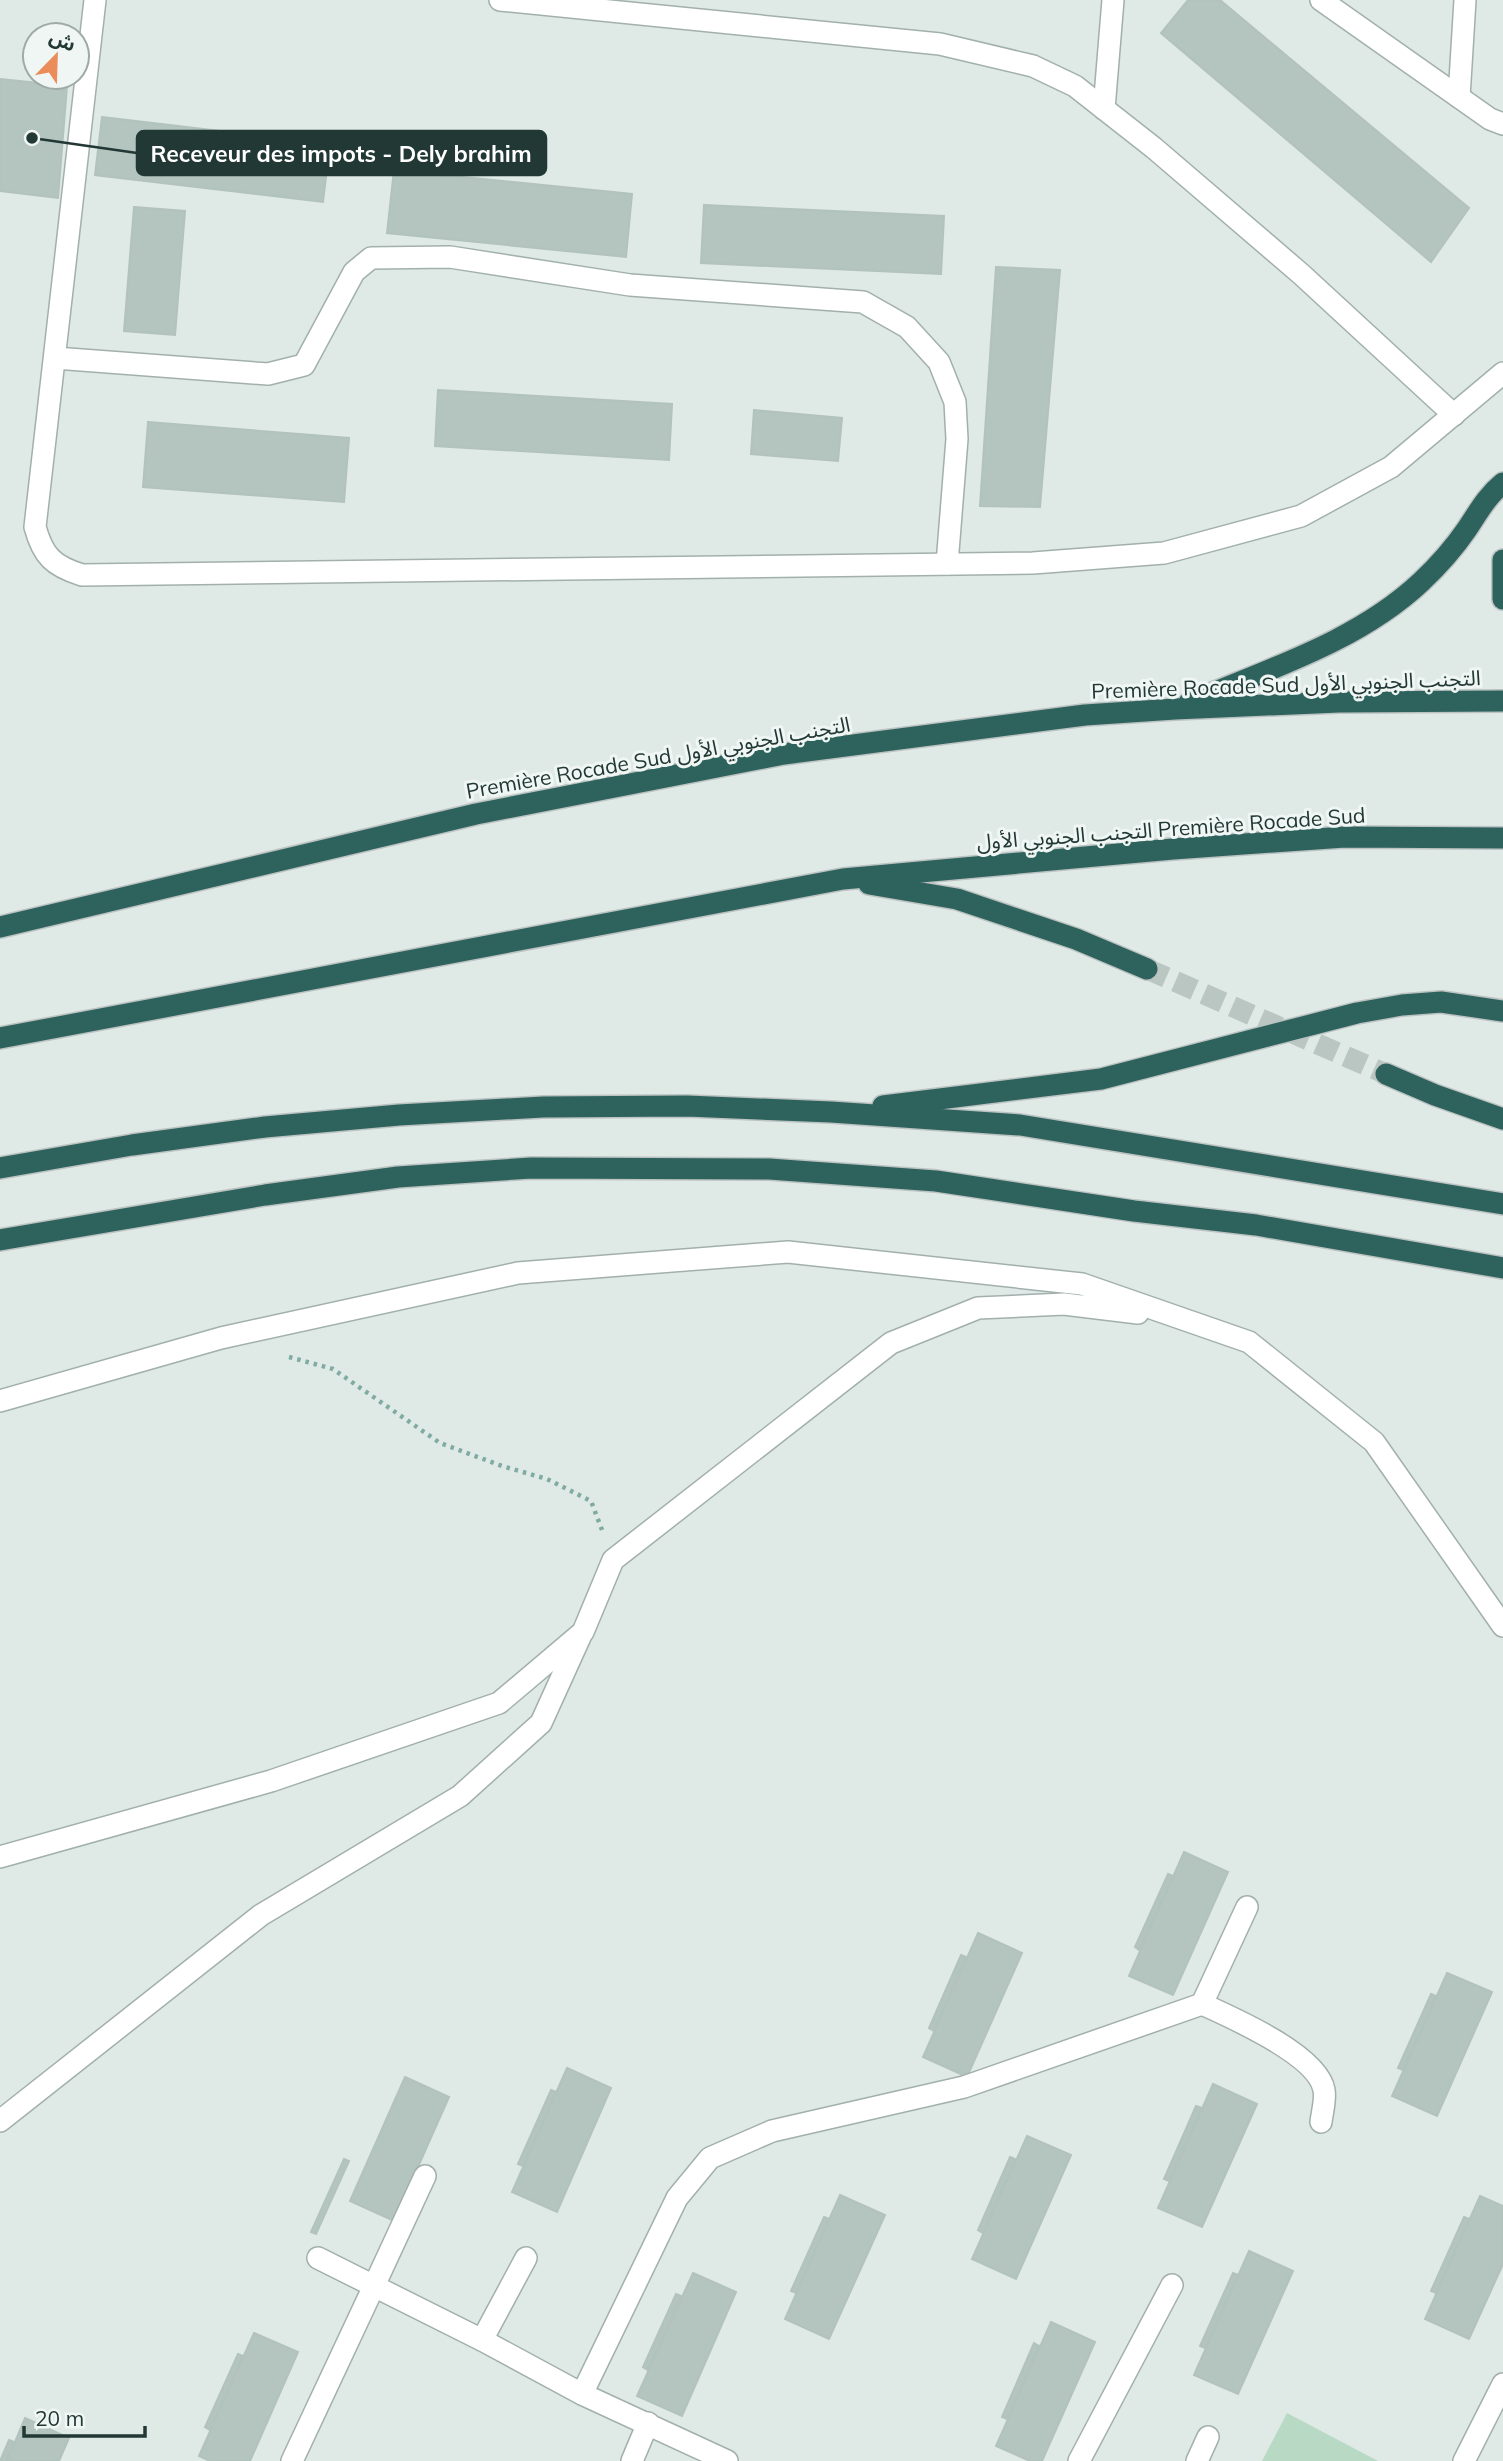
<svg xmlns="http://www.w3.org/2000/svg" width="1503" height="2461" viewBox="0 0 1503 2461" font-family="Mulish,'Noto Sans Arabic',sans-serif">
<rect width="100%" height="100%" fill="#dfe9e6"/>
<!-- green -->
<polygon fill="#b8dac5" points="1287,2413 1378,2461 1262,2461"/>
<!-- building -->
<g fill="#b4c4bf" stroke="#b2c2bd" stroke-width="2">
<polygon points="1188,0 1220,0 1469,208 1431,262 1161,33"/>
<polygon points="0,79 67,86 58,198 0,191"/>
<polygon points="102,117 330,144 323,202 95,175"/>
<polygon points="394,170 632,194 626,257 387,233"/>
<polygon points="704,205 944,216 941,274 701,263"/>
<polygon points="134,207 185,211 175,335 124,331"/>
<polygon points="996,267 1060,270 1040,507 980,506"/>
<polygon points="438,390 672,404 669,460 435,446"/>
<polygon points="754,410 842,418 838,461 751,454"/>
<polygon points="148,422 349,438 344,502 143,487"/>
<polygon points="1184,1852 1228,1872 1173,1995 1129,1976"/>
<polygon points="1168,1874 1173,1876 1139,1950 1135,1947"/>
<polygon points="978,1933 1022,1953 967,2077 923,2057"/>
<polygon points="961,1955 966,1957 934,2031 929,2028"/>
<polygon points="1447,1973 1492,1992 1437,2116 1392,2096"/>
<polygon points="1431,1994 1436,1996 1403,2070 1398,2068"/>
<polygon points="567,2068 611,2088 557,2212 512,2192"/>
<polygon points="405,2077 449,2097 394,2221 350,2201"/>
<polygon points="1213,2084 1257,2104 1202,2227 1158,2208"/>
<polygon points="551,2090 556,2092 523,2166 518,2164"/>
<polygon points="1196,2106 1202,2108 1169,2181 1164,2179"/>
<polygon points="1027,2136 1071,2155 1016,2279 972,2259"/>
<polygon points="1010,2157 1015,2159 983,2233 978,2230"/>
<polygon points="344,2159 349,2161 316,2234 311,2232"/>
<polygon points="840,2195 885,2215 829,2339 785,2319"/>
<polygon points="1480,2196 1503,2206 1503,2264 1469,2339 1425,2319"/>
<polygon points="824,2217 829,2219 796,2293 791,2291"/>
<polygon points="1464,2217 1469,2219 1436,2293 1431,2291"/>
<polygon points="1249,2251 1293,2271 1238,2394 1194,2375"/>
<polygon points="693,2273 736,2292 682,2416 637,2396"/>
<polygon points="1233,2273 1238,2275 1205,2348 1200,2346"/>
<polygon points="676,2294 681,2296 648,2370 643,2367"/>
<polygon points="1051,2322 1095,2342 1042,2461 1030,2461 996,2446"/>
<polygon points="254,2333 298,2352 250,2461 210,2461 199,2456"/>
<polygon points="1034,2343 1039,2346 1007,2419 1002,2417"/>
<polygon points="238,2354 243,2356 210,2430 205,2427"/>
<polygon points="25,2418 69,2438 59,2461 7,2461"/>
<polygon points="9,2440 14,2442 6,2461 0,2461"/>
</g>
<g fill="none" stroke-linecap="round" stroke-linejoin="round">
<!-- highway-tunnel -->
<polyline stroke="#b9c6c2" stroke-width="21" stroke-dasharray="21 10" stroke-linecap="butt" points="1147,969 1386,1074"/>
<!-- lane casing -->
<g stroke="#a2b0ad" stroke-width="24">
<g id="lane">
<polyline points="1321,0 1490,119 1503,124"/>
<polyline points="1459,97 1465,0"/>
<polyline points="1104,109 1113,0"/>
<polyline points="55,358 268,374 304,365 354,272 371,258 450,257 630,285 863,302 907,327 939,362 955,402 957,439 947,564"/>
<polyline points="0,1401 221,1338 518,1273 788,1252 1082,1284 1249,1342 1374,1442 1503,1626"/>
<polyline points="0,1857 271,1781 499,1703 583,1632 613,1560 891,1343 978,1308 1064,1304 1138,1313"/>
<path d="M1202 2004C1233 2018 1318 2055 1324 2090 1326 2099 1322 2113 1321 2122"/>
<polyline points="0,2121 261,1915 460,1796 541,1723 580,1637"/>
<polyline points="582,2394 677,2198 710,2158 772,2131 964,2087 1202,2004 1247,1907"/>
<polyline points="292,2461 374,2286"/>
<polyline points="1079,2461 1172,2285"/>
<polyline points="1464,2461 1503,2384"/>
</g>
</g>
<!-- street casing -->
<g stroke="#a2b0ad" stroke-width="24">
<g id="street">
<path d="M95 0 35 527C43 556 53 566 82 575L1033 563 1164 553 1301 516 1391 467 1503 373"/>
<polyline points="500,0 940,44 1033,66 1075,86 1154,148 1301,274 1454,415"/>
<polyline points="318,2258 482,2340 582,2394 727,2461"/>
<polyline points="374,2286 425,2176"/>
<polyline points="482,2340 526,2258"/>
<polyline points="632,2461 648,2423"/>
<polyline points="1197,2461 1208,2437"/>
</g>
</g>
<!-- highway casing -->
<g stroke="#bcc3c2" stroke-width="24">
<g id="highway">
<polyline points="1503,560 1503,599"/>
<path d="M1189 703C1268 669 1357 642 1421 582 1438 566 1454 548 1467 529 1479 511 1487 496 1503 483"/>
<polyline points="869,884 957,899 1076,939 1147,969"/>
<polyline points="0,927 476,814 784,754 1085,715 1175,709 1339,702 1503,701"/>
<polyline points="0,1038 843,879 1173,849 1345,837 1503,838"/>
<polyline points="1386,1074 1435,1095 1503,1119"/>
<polyline points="883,1106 1101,1079 1357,1013 1402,1005 1441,1002 1503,1011"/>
<polyline points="0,1168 132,1145 265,1127 399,1115 543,1107 687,1106 831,1112 1020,1125 1503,1204"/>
<polyline points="0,1240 265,1195 398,1177 531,1168 769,1169 936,1181 1134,1211 1256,1225 1503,1268"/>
</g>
</g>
<!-- path -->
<polyline stroke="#80aba2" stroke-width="4.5" stroke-dasharray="3.5 5" stroke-linecap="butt" points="289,1357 333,1369 440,1443 502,1466 547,1479 591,1501 602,1530"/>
<!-- lane -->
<use href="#lane" stroke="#fff" stroke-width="21"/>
<!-- street -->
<use href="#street" stroke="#fff" stroke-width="21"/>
<!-- highway -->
<use href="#highway" stroke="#2e635d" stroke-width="21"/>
</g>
<g text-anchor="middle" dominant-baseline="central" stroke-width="6" stroke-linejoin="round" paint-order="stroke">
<!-- street labels -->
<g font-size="21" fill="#213834" stroke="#eff6f3">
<text transform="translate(1286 684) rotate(-2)">Première Rocade Sud التجنب الجنوبي الأول</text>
<text transform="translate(658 757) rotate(-10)">Première Rocade Sud التجنب الجنوبي الأول</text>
<text transform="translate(1171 828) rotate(-4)">التجنب الجنوبي الأول Première Rocade Sud</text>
</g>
</g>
<!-- callouts -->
<path fill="none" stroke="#213834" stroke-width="2.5" d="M32 138L137 153"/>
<circle fill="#213834" stroke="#eff6f3" stroke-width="2.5" cx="32" cy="138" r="7"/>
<rect fill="#213834" stroke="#213834" stroke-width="2.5" x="137" y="131" width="409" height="44" rx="7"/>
<g font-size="23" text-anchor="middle" font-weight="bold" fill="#fff">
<text x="341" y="162">Receveur des impots - Dely brahim</text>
</g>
<!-- north arrow -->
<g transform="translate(56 56) rotate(23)"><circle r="33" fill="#eff6f3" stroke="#9daaa7" stroke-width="2"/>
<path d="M0-5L12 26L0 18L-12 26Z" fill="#eb8d5b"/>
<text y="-10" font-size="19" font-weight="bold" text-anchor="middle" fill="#213834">ش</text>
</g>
<!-- scale -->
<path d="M24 2426v10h121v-10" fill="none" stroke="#213834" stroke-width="3.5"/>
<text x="35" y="2426" font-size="21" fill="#213834" stroke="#eff6f3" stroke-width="5" paint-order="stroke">20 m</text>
</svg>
